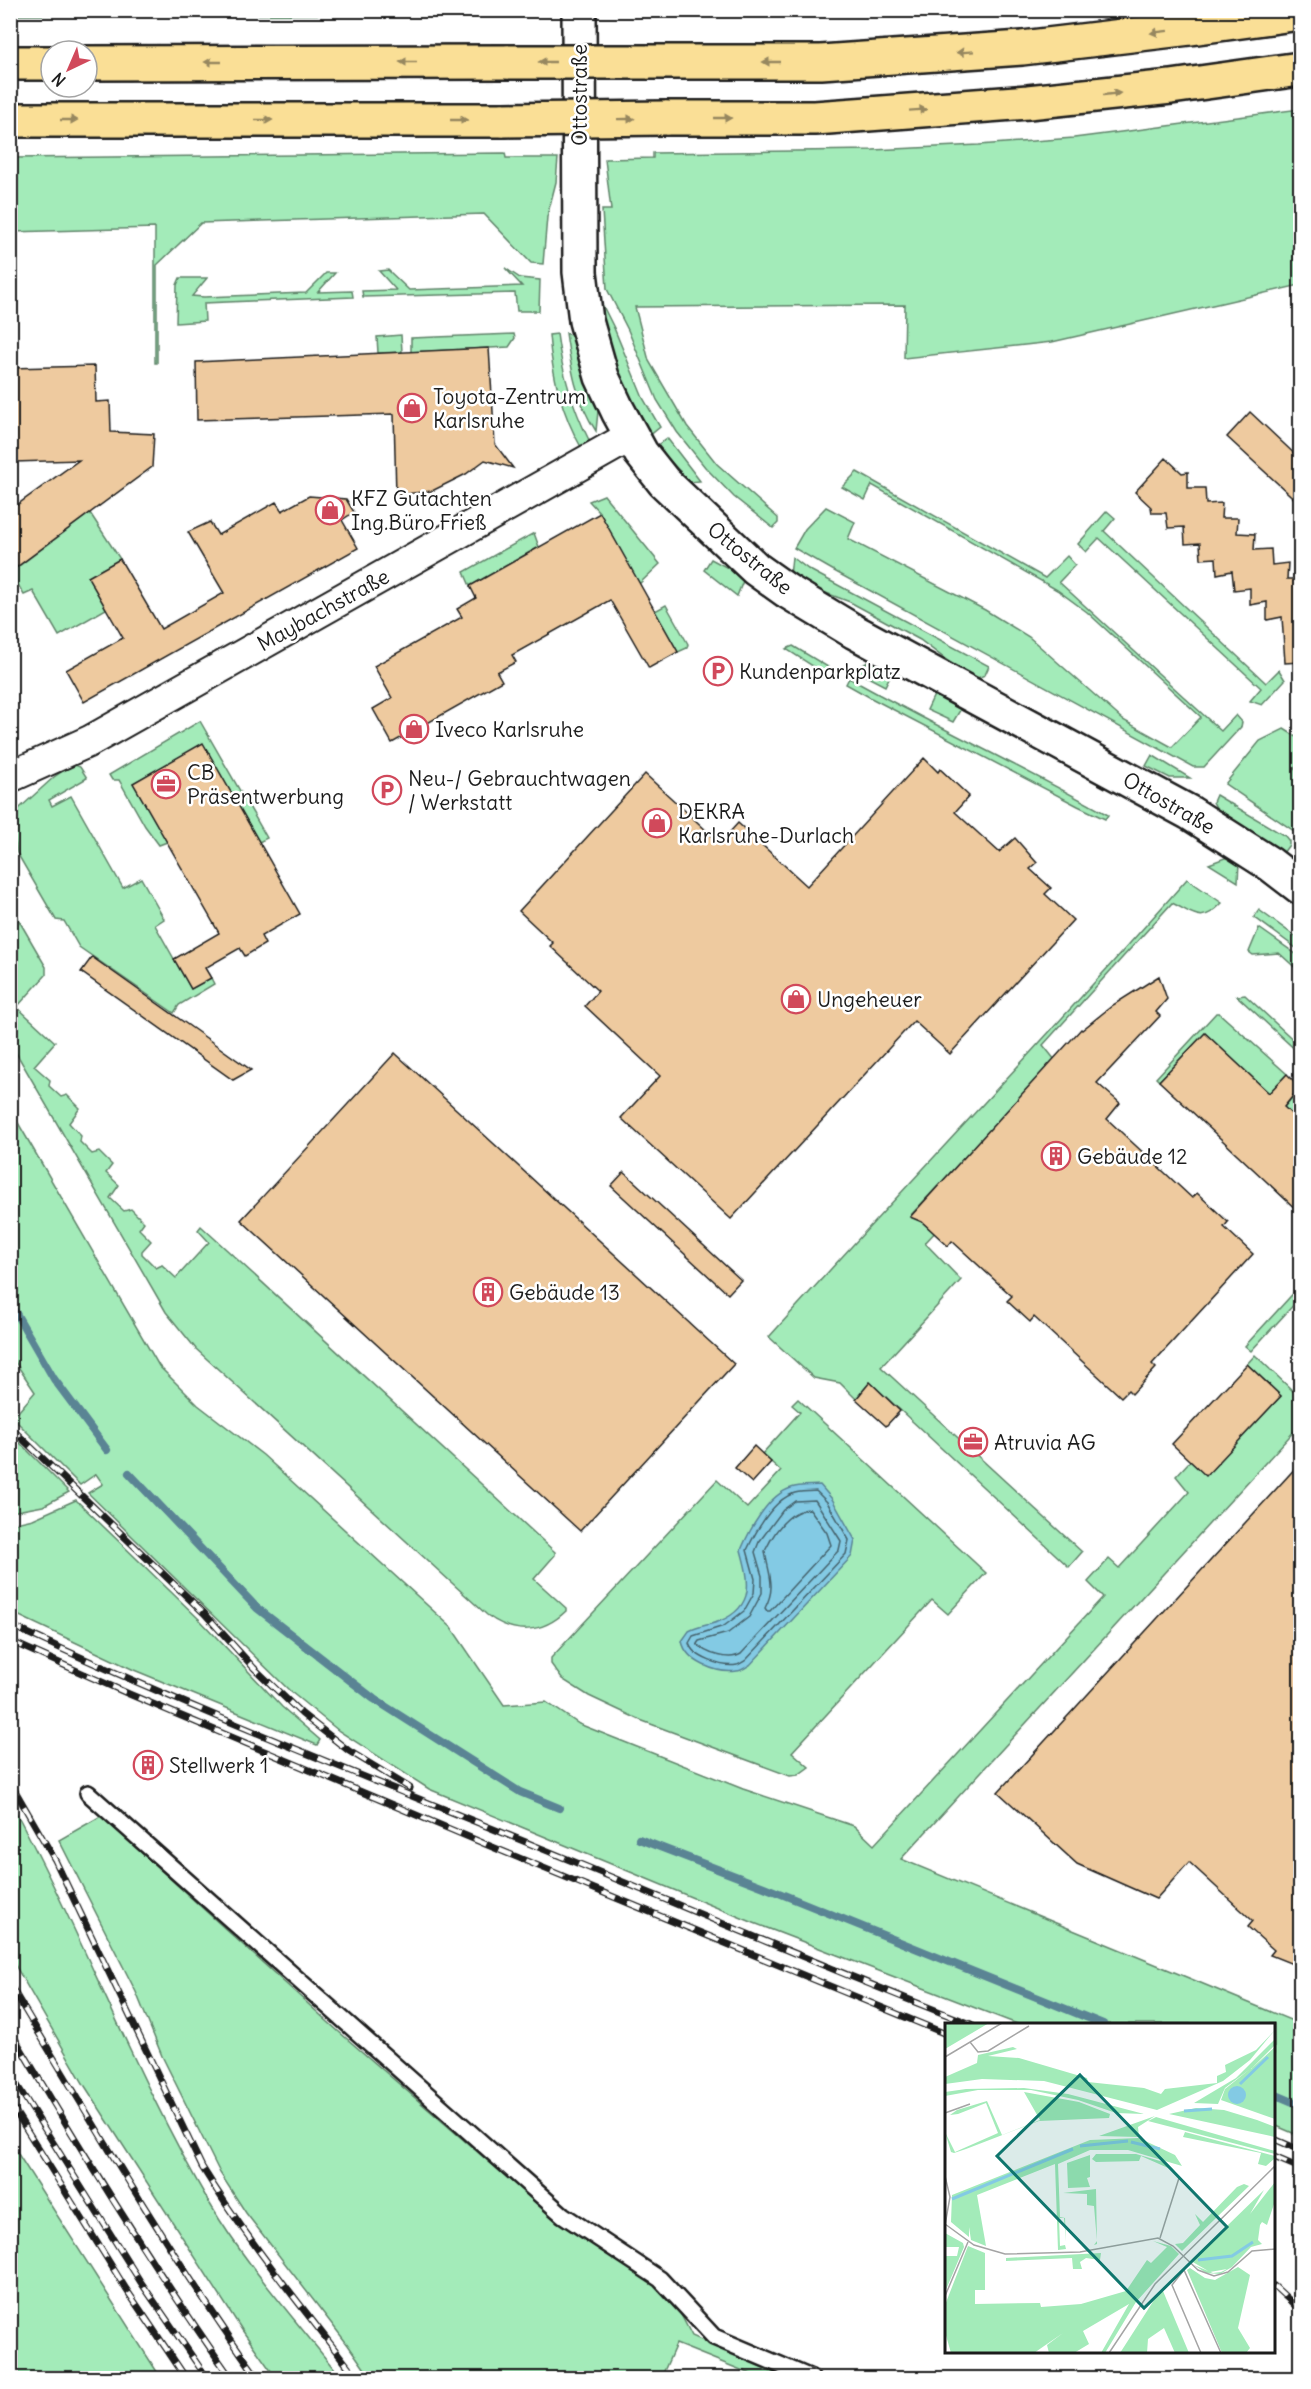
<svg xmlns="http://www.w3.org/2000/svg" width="1311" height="2389" viewBox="0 0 1311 2389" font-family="Delius,sans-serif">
<rect width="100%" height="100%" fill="#fff"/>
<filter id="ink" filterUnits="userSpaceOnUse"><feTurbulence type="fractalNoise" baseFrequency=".0167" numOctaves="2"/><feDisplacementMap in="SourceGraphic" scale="12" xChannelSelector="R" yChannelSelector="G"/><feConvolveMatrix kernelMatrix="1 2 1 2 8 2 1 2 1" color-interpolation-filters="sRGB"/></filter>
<g filter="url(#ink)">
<!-- green -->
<g fill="#a3ebb9" stroke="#60846a" stroke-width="1.5">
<polygon points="11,10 558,10 559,14 11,15"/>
<polygon points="607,11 863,11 679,15 609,13"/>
<polygon points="1300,109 1300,285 1052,342 904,358 905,305 635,307 649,361 687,426 717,464 778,518 778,523 773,528 734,497 705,467 677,432 657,400 628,330 607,289 602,210 611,210 605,159 653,158 653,153 873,150 979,145 1074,138"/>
<polygon points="505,153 506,158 558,158 556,182 547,217 543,264 531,263 484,214 201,223 157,265 157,363 155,363 155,228 11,232 11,158"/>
<polygon points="505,268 520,278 540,280 539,311 517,311 515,293 363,297 362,291 396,290 379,271 388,270 409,290 522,286"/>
<polygon points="326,273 335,273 318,292 352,291 353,297 204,303 205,321 176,323 177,285 180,278 207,278 192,296 204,297 306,293"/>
<polygon points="594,288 614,328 643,398 660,427 649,436 620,386"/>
<path d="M566 333 574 337 595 403 598 411 596 431C576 401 571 368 566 333Z"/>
<polygon points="514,334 515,338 509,347 411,352 411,338"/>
<path d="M557 334C562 372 572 406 589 440L581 447C561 412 552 375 549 335Z"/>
<polygon points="401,335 402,352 378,353 377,337"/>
<polygon points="667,438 700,481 690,482 656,446"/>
<polygon points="857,472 1045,578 1067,556 1075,565 1059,582 1221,731 1236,715 1242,722 1241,727 1204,767 1193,767 836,572 794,548 805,529 826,507 855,522 848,539 985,610 1029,637 1123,720 1172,747 1201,717 1087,612 1057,590 872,485 865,500 842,487"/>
<polygon points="604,495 660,564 639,584 600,513 589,501"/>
<polygon points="1107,511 1115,518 1104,531 1266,683 1279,670 1285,680 1262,705 1250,701 1261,688 1099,538 1086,552 1078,544"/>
<polygon points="90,513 120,559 88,577 106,609 59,636 33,591 24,595 11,572"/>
<polygon points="534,533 539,547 470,586 464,572"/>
<polygon points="792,557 808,569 989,666 985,675 975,679 965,674 920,640 850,602 802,584 790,576"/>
<polygon points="711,559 728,568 743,581 737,596 704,570"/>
<polygon points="666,605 688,644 687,648 678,652 655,611"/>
<polygon points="793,646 828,667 825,674 786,649"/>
<polygon points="871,660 892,672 885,686 854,670"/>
<path d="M849 678C934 726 1023 767 1108 815L1105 819 1078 806 871 698 846 684Z"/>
<polygon points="935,693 962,707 953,722 927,710"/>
<polygon points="200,721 267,838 259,842 203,744 133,783 167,842 159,845 145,826 119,780 112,780 109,775"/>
<polygon points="1284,729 1300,739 1300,761 1294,768 1300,775 1300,835 1225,784 1260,741"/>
<polygon points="1152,755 1190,778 1170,778 1146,766"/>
<polygon points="73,764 80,767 87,778 49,800 52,806 71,796 123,888 141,878 164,919 155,925 191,989 211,978 214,984 179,1005 174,1013 79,947 64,921 56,920 17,853 11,816 54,777"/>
<polygon points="1216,795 1285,836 1289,841 1289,845 1283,853 1219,813 1213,802"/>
<polygon points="1230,856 1239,862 1238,882 1209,864"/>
<path d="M1187 879 1222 903C1201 925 1195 914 1172 903L1043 1045 1055 1060 910 1216 938 1229 925 1243 961 1280 881 1367 1082 1552 1069 1567 870 1382 856 1399 840 1383 814 1378 769 1337C908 1183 1051 1034 1187 879Z"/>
<path d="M10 905 46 967V975L17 1007 55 1042 34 1066 50 1080 49 1086 61 1097 67 1095 80 1108 69 1123 81 1136 80 1142 92 1154 99 1152 112 1165 106 1173 119 1185 110 1198 124 1211 131 1209 144 1222 139 1229 151 1241 142 1251V1254L156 1268 162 1265 176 1278 209 1242 198 1230 201 1226 555 1552V1555L534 1579 566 1608V1611C542 1634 514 1635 487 1615L196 1349 166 1312 11 1044Z"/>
<polygon points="1259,910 1300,940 1300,951 1254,917"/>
<polygon points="1259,928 1300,957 1300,972 1279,953 1253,955 1249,952"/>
<polygon points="1245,995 1300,1046 1300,1054 1237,996"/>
<polygon points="1216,1013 1219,1013 1287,1074 1269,1093 1205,1033 1159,1081 1156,1078"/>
<polygon points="1300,1089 1300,1122 1284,1107"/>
<polygon points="10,1109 159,1366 198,1405 263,1455 451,1627 504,1705 546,1702 579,1724 743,1789 854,1826 874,1845 1103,1597 1088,1582 1109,1559 1119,1568 1189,1492 1176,1476 1190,1461 1206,1475 1281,1396 1247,1364 1255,1355 1294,1392 1300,1385 1300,1425 901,1859 1300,2024 1300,2136 1274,2125 1274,2024 1017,2024 754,1923 429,1789 339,1731 291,1692 88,1493 103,1484 96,1474 80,1485 13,1418 35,1392 11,1356"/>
<polygon points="1300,1286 1300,1298 1251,1351 1245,1346"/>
<polygon points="798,1399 986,1573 948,1614 932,1600 792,1752 809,1767 798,1775 790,1776 640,1720 589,1696 562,1679 551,1664 551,1658 717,1480 747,1508 781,1471 762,1454 800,1412 792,1405"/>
<polygon points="10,1434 11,1434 69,1492 43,1506 11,1512"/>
<polygon points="76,1500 200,1620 282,1707 320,1740 317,1745 134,1670 11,1612 11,1524 33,1519"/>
<path d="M10 1801C82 1933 134 2074 210 2204 247 2267 297 2321 341 2378H276L242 2330 83 2083 11 1958Z"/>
<polygon points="101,1816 338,2031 549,2214 635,2270 661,2290 678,2309 692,2336 786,2378 761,2378 676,2344 661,2378 371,2378 348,2345 246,2213 220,2173 162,2056 136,1992 59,1840"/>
<polygon points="10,2143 11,2143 161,2378 11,2378"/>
</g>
<!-- water -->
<path fill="#83cae4" stroke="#5a8494" stroke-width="1.5" d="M820 1485 832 1499 855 1540 852 1556 750 1665C746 1667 742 1671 737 1671 717 1674 686 1662 682 1641L689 1631C699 1626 710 1625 720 1621 756 1606 749 1579 741 1550 750 1529 768 1495 791 1488 800 1485 811 1486 820 1485Z"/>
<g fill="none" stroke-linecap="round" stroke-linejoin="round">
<!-- shore -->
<g stroke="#45626c" stroke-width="1.5">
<path d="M816 1491 827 1502 849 1540 846 1554 746 1660C745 1661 738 1665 737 1665 723 1668 692 1657 689 1643L693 1636 724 1626 744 1611 754 1593 755 1579 747 1550C756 1531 772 1502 792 1494 799 1491 809 1492 816 1491Z"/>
<path d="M815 1500 841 1541 839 1550 741 1654C730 1661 705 1654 697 1644L699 1641 728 1633 749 1617 762 1593V1576L755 1552 759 1542 783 1510 795 1501Z"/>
<path d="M810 1509 827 1533 831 1545 770 1611H767L765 1608C777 1586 768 1573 765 1551 774 1532 788 1510 810 1509Z"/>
</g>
<!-- stream -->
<g stroke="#5a8494" stroke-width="8">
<polyline points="10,1303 54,1379 107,1450"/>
<polyline points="129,1473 257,1608 374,1699 520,1792 559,1808"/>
<polyline points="639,1839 764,1887 1103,2024"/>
<polyline points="1274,2094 1300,2105"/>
</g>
</g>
<!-- building -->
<g fill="#eeca9f" stroke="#1c1c1c" stroke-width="1.5">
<polygon points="489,348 495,444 513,468 485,460 466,474 432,491 396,495 394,414 197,420 196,362"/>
<polygon points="95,366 96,402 110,401 111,432 154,434 152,467 10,572 10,510 79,460 14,462 13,443 10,444 10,368"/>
<polygon points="1250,412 1300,459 1300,504 1227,437"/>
<polygon points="1166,458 1182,473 1188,472 1188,488 1205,488 1206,504 1222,503 1221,518 1238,518 1237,533 1255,534 1254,550 1271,549 1272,565 1288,563 1287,579 1300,579 1300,662 1285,663 1282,617 1267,620 1267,602 1250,605 1250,588 1234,590 1232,571 1217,574 1216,558 1201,559 1200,543 1185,544 1184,527 1168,528 1166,513 1152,513 1151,507 1135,492"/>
<polygon points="309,496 346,499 354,512 342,520 358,548 84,702 66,670 123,638 88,577 120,559 161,629 224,593 188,532 210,522 218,535 276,502 282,511"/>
<polygon points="600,513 678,652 649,668 610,600 512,655 516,662 497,672 502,681 392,743 373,709 392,698 374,666 462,617 457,609 476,598 470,586"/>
<polygon points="203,743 300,914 261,936 265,944 245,956 240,948 205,968 211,978 191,989 174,959 219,933 133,783"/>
<polygon points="924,758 938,772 940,769 969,796 955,812 999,852 1015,838 1037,863 1030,869 1051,888 1045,894 1073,920 950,1054 914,1021 731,1219 621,1118 660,1076 585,1006 598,991 550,946 553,943 519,911 645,774 720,843 738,823 807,886"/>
<polygon points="92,957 195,1030 251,1070 233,1080 81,972"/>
<polygon points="1159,976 1167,999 1156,1012 1160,1016 1097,1083 1120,1103 1107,1119 1192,1198 1197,1193 1228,1222 1224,1227 1253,1254 1152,1364 1156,1368 1132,1394 1128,1390 1121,1397 1034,1317 1030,1322 1007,1301 1012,1296 952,1241 948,1246 922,1222 910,1217 1081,1029 1082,1030 1113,1005"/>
<polygon points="1205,1033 1269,1093 1287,1074 1300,1087 1284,1107 1300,1122 1300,1213 1159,1081"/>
<polygon points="395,1053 734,1364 580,1531 241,1220"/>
<polygon points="624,1172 741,1280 728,1294 611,1186"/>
<polygon points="1247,1364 1281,1396 1206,1476 1172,1444"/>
<polygon points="870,1382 900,1411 886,1426 856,1399"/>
<polygon points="754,1446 771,1462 752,1483 735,1468"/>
<polygon points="1300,1463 1300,1967 1270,1955 1274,1950 1248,1927 1253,1921 1189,1862 1156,1899 1077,1864 998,1792"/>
</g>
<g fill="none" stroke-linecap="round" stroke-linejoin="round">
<!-- service casing -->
<g stroke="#1c1c1c" stroke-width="20">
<polyline id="service" points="88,1793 563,2215 660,2279 714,2337 811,2378"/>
</g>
<!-- minor casing -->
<g stroke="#1c1c1c" stroke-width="34">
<polyline id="minor" points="10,777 90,741 631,436"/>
</g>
<!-- secondary casing -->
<g stroke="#1c1c1c" stroke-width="38">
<polyline id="secondary" points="579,10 580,272 586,321 602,377 618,411 641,453 664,482 756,569 787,591 855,632 1190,813 1270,864 1300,887"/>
</g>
<!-- motorway casing -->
<g stroke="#1c1c1c" stroke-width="38">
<g id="motorway">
<polyline points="647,62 821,62 1022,48 1190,28 1300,13"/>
<polyline points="10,63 51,63"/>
<polyline points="87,63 509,62"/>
<polyline points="665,118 815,118 1028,102 1171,87 1300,69"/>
<polyline points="10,120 504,120"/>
</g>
</g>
<!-- service -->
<use href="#service" stroke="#fff" stroke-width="15"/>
<!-- minor -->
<use href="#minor" stroke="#fff" stroke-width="30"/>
<!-- secondary -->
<use href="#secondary" stroke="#fff" stroke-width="33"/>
<!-- motorway -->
<use href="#motorway" stroke="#fadf96" stroke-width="33"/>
<!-- rail casing -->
<g stroke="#1c1c1c" stroke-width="7">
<g id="rail">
<polyline points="10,1427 204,1613 254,1668 302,1714 349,1751 410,1788"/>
<path d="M10 1625C190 1709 376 1781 560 1856 697 1912 833 1971 971 2024"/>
<polyline points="10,1641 129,1694 490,1846 946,2034"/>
<path d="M10 1782 55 1860 202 2167C248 2242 304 2309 357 2378"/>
<path d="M10 1985C90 2118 168 2252 258 2378"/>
<path d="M10 2030C80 2149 152 2266 231 2378"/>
<polyline points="10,2074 140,2281 207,2378"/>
<polyline points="10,2103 126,2289 186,2378"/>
<polyline points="1274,2139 1300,2150"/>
<polyline points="1274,2157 1300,2168"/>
<polyline points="1274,2286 1300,2310"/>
</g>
</g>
<!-- rail -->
<use href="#rail" stroke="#fff" stroke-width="4.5" stroke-dasharray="14" stroke-linecap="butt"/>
<!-- motorway-bridge casing -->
<g stroke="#1c1c1c" stroke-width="38" stroke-linecap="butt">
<g id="motorway-bridge">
<polyline points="509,62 647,62"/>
<polyline points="504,120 665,118"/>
</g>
</g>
<!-- motorway-bridge -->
<use href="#motorway-bridge" stroke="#fadf96" stroke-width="33"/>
</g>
<!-- one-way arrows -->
<defs><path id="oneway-solid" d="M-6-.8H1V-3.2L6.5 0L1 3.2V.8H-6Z" transform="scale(1.5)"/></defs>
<g fill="#96875f">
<use href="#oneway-solid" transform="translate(1159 32) rotate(173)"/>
<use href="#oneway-solid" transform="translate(965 52) rotate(176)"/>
<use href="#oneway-solid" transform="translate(213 62) rotate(180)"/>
<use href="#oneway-solid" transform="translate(408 62) rotate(180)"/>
<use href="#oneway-solid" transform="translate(547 62) rotate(-180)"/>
<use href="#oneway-solid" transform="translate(771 62) rotate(-180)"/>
<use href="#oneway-solid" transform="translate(1112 94) rotate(-6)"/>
<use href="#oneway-solid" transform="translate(918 110) rotate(-4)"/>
<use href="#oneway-solid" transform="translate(723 118)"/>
<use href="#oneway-solid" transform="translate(626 119) rotate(-1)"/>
<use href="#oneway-solid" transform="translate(69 120)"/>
<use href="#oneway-solid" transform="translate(264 120)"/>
<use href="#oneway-solid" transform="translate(459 120)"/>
</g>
</g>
<!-- icons -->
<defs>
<g id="shop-ring" transform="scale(1.5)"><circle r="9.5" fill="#fff" stroke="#d1495b" stroke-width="1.5"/><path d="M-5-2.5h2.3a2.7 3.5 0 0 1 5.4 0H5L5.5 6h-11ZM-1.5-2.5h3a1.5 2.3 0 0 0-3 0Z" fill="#d1495b"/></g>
<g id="parking-ring" transform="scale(1.5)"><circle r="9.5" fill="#fff" stroke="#d1495b" stroke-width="1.5"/><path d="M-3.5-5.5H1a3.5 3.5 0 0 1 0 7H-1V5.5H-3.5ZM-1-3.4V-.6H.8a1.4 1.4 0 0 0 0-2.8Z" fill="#d1495b"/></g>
<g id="office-ring" transform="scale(1.5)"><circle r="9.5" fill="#fff" stroke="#d1495b" stroke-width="1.5"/><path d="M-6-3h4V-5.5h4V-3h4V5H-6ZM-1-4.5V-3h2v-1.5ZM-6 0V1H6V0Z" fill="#d1495b"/></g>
<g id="building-ring" transform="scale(1.5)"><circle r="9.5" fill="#fff" stroke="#d1495b" stroke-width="1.5"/><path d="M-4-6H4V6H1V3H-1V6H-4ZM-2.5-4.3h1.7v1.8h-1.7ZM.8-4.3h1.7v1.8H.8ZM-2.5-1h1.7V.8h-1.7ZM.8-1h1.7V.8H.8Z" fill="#d1495b"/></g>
</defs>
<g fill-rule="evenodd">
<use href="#shop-ring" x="412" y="408"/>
<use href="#shop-ring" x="330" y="510"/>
<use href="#parking-ring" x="718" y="671"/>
<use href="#shop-ring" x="414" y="729"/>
<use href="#office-ring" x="166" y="784"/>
<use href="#parking-ring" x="387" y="790"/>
<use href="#shop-ring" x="657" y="823"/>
<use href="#shop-ring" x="796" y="999"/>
<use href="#building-ring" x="1056" y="1156"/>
<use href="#building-ring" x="488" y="1292"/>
<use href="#office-ring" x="973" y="1442"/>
<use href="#building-ring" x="148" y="1765"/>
</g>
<g text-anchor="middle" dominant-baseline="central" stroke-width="5" stroke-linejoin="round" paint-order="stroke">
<!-- street labels -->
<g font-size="21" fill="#1c1c1c" stroke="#fff">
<text transform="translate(579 95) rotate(-90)">Ottostraße</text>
<text transform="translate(750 558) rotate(39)">Ottostraße</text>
<text transform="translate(323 610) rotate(-29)">Maybachstraße</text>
<text transform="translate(1169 803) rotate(30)">Ottostraße</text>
</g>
<!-- poi labels -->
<g font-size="21" fill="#1c1c1c" stroke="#fff" text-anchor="start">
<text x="433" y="396">Toyota-Zentrum<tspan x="433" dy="24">Karlsruhe</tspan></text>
<text x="351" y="498">KFZ Gutachten<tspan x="351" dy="24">Ing.Büro Frieß</tspan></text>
<text x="739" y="671">Kundenparkplatz</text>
<text x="435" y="729">Iveco Karlsruhe</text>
<text x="187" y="772">CB<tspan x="187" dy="24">Präsentwerbung</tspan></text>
<text x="408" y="778">Neu-/ Gebrauchtwagen<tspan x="408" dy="24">/ Werkstatt</tspan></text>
<text x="678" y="811">DEKRA<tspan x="678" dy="24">Karlsruhe-Durlach</tspan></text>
<text x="817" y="999">Ungeheuer</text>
<text x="1077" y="1156">Gebäude 12</text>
<text x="509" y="1292">Gebäude 13</text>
<text x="994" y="1442">Atruvia AG</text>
<text x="169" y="1765">Stellwerk 1</text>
</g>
</g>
<!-- overview -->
<g transform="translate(945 2023)">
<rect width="330" height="330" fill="#fff"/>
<path d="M0 0H44L0 26ZM330 7 305 37 278 58 212 87 99 58 37 56 0 61V54L32 40 33 32 68 24 72 26 43 33 74 35 142 55 143 59 199 65 216 71 220 66 272 60V53L281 49 280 42 311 27ZM330 16V22L306 46 330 24V96L276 77 280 66 305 46 280 65 273 81 249 80 291 55ZM79 65 123 71 199 91 171 90 133 77 86 67H33L0 73V69L21 66ZM79 69 134 79 165 91 164 95 94 98 21 126 9 130 6 129 0 109 10 129 53 110 41 80 13 91 5 92 12 87 42 78 57 112 95 97ZM251 85 279 87 312 97 330 104V114L224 91ZM210 93 193 104 194 114 154 113ZM211 94 330 128V131L203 98ZM240 109 330 133V135L321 143 313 141 316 130 238 114ZM194 115 230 132 237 143 183 127H145L113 141 115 194 120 195 121 219 119 195H114L115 223 120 222 121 226 113 227 110 141 32 172 41 223 26 217 24 204V214L6 199 7 172 145 117ZM151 131H191L222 140 230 148 196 133 194 138 151 139 147 136ZM145 132V154L142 155 145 164 123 165 122 140ZM330 159V178L322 202 317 199 315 202 313 217 317 221 306 224 287 244 275 251 261 250 249 242 268 250 276 249 282 246 265 249 246 238 319 167 305 191ZM299 161 304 163 237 228 230 221 238 220 255 202 250 191 258 199 292 164ZM151 166 152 221 149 222 152 218 149 183 142 182V171L118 170ZM0 210 18 220 19 224 0 269V233H12L14 224H0ZM208 218 226 223 234 231 191 279 160 330H156L184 281 138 308 144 321 129 330H104L102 322 118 310 89 330H6L0 309V282L23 223 40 230V267H30V281L95 280 96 284 136 281 181 268 202 237 206 240 222 224ZM156 230 155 237 141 235 135 239 137 246H128L127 235 61 238V235ZM244 241 218 268 244 330H230L219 305 203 316 202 330H175L211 274ZM293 244 305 252 293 305 305 325 301 330H277L242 247 245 245 260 255 270 257Z" fill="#a3ebb9"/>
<path d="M283 72a9 9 0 1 1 18 0a9 9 0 1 1-18 0Z" fill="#83cae4"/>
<path fill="none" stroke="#83cae4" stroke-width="3" d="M295 61 323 34M239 88 267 86M186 119 215 126M135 123 183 118M7 176 128 126M253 237 287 233 308 219"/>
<path fill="none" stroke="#a4a4a4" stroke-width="1.5" d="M25 19 33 29 43 28 84 3M0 34 57 0M0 90 25 81M0 153 5 174 0 202M0 201 29 222 60 231 135 229 213 215 228 223 253 247 269 253 283 249 307 228 330 226M215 215 234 155M0 273 23 219M164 330 210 261 330 143M256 330 227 262 239 247 276 330"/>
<path fill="#0f766e" fill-opacity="0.15" stroke="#0f766e" stroke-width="3" d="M135 52 282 204 199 285 52 133Z"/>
<rect width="330" height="330" fill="none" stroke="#1c1c1c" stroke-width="3"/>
</g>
<!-- margin -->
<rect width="1311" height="2389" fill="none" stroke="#fff" stroke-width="36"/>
<rect x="18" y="18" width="1275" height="2353" fill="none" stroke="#1c1c1c" stroke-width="2" filter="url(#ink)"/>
<!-- north arrow -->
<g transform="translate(69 69) rotate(224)"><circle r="28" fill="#ffffff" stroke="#a4a4a4" stroke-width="1.5"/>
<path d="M0-4.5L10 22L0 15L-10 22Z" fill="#d1495b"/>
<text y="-9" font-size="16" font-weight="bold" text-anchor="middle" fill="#1c1c1c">N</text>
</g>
</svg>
